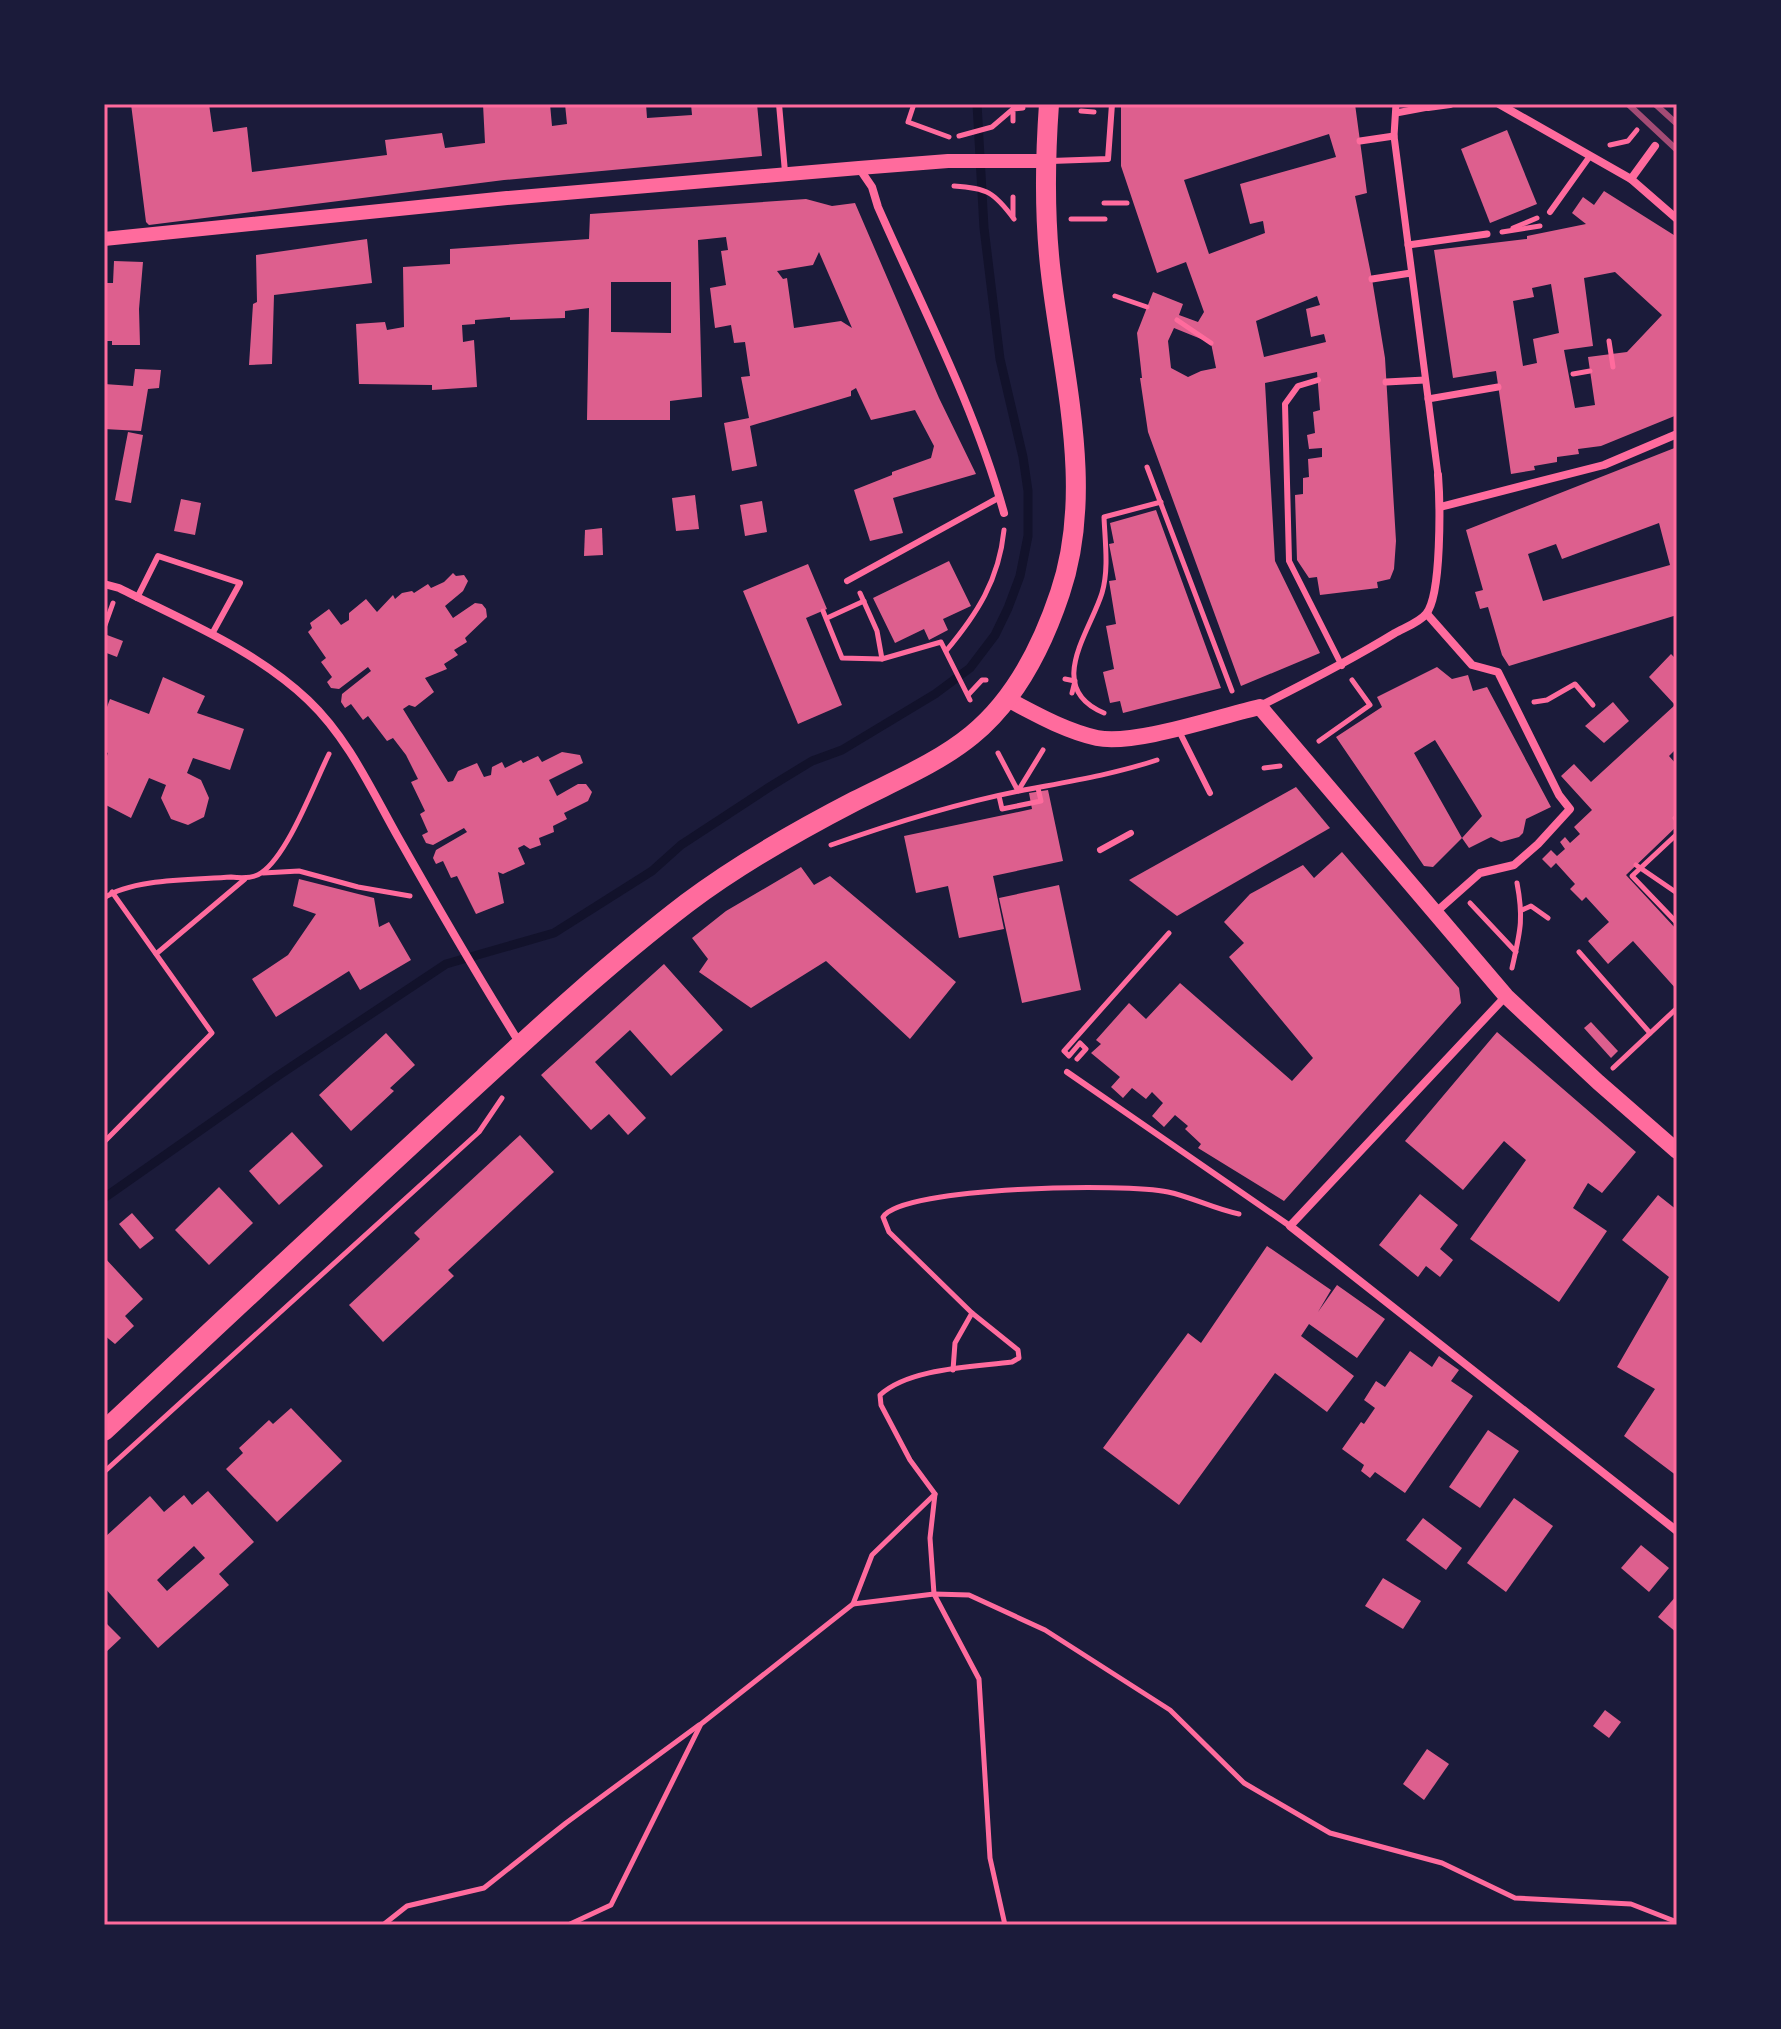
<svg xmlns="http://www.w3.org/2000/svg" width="1781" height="2029" viewBox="0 0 1781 2029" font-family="Lora,serif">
<rect width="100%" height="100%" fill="#1b1b3a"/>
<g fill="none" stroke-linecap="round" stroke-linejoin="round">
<!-- stream -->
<polyline stroke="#12122b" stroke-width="9" points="104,1198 279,1075 446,964 554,933 652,871 681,845 771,786 812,761 842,750 935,694 970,668 995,635 1008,608 1020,576 1028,536 1028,491 1023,457 1000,359 984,228 977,104"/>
</g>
<!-- building -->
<g fill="#dd5f8e" fill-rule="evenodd">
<polygon points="131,104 209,104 213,132 247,127 252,172 387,155 385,140 442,133 445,148 485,143 483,104 550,104 552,126 567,124 565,104 646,104 647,118 692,115 691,104 757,104 762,156 504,180 149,225 146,222"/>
<path d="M1121 104H1355L1367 193 1355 196 1372 279 1385 358 1396 541 1394 569 1390 579 1377 582 1378 588 1320 595 1317 577 1309 578 1297 560 1295 495 1303 494V478L1309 477 1308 459 1322 457V448L1309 449 1307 435 1315 433 1313 412 1320 410 1317 372 1265 383 1275 561 1320 653 1241 686 1148 432 1140 378H1142L1137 333 1153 292 1183 304 1179 315 1198 322 1204 312 1186 262 1157 273 1121 166ZM1329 134 1336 157 1240 184 1250 224 1263 221 1265 233 1209 254 1184 180ZM1317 296 1320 305 1306 309 1311 337 1324 334 1326 342 1264 357 1256 321ZM1174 328 1211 343 1216 368 1201 371 1188 377 1171 368 1168 341Z"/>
<polygon points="1507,130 1537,204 1490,223 1461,149"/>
<path d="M1604 191 1677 237V415L1601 446 1578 449 1579 454 1557 457V462L1534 466 1535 470 1511 474 1496 371 1453 378 1434 250 1527 239V236L1586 224 1572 213 1583 197 1594 205ZM1615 272 1662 315 1627 352 1588 357 1595 405 1575 408 1564 350 1593 346 1584 278ZM1551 284 1559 333 1533 339 1537 363 1523 366 1513 301 1534 297 1532 288Z"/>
<path d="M806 199 832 206 855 203 939 398 976 474 893 498 903 533 870 541 854 490 892 475V472L931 458 934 446 915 410 871 420 856 388 851 391V396L750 426 757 466 732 471 724 423 749 418 741 377 750 376 745 342 734 343 731 325 715 328 710 288 726 285 721 251 728 250 726 237 698 240 702 397 670 401V420H587L589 308 565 311V318L510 320V317L475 320V324L462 325 463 342 474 340 477 387 432 390V385L359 384 356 324 385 322 387 330 404 327 403 267 450 264V249L589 239 590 214ZM819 252 852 328 841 321 794 328 787 278 783 279 777 271 813 265ZM611 282H671V333L611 332Z"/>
<polygon points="367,239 372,283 274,295 272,364 249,365 253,304 257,302 256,255"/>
<polygon points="114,261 143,262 139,309 140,345 112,345 112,341 104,341 104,283 113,283"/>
<polygon points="135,369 161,370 159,388 148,389 141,431 104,429 104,384 133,386"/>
<polygon points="128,432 143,435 131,503 115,500"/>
<path d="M1677 447V615L1509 666 1502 655 1488 607 1480 609 1475 592 1483 590 1466 530ZM1659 523 1670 565 1543 601 1528 554 1556 544 1562 559Z"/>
<polygon points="695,495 699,529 676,531 672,498"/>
<polygon points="181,499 201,503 195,535 174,531"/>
<polygon points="762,501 767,532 745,536 740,505"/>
<polygon points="1156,510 1221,688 1123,713 1120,701 1110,703 1103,672 1114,669 1106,626 1116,624 1109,581 1116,580 1109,544 1114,543 1110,523"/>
<polygon points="602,528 603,555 584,556 585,530"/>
<polygon points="949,561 971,606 943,619 948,630 929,640 924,629 895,643 873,598"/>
<polygon points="808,564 827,609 806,618 842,705 798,724 743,591"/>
<polygon points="453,573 456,576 464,575 468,581 463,591 445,606 453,618 475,603 482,604 486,609 487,617 465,638 467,642 454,650 458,655 444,664 447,669 425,678 434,692 415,707 409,705 403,709 448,782 453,781 458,771 477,763 484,777 491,775 492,767 502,762 505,768 521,760 523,763 538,756 542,762 562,752 580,755 583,763 549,780 557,796 578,784 586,784 592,792 588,801 564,813 567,819 553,826 554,832 539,838 541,845 530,849 524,845 518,848 525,864 503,874 498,872 504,903 476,914 457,876 451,878 443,861 436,864 433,858 436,850 467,832 464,828 433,845 426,843 422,835 428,832 420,814 425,811 411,782 418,779 406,755 393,738 387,741 368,716 363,720 351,704 345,708 341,702 342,694 371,671 368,667 339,689 331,688 327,682 332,677 321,662 326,658 308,632 312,628 310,623 329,609 341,625 349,620 349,613 366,599 377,612 393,595 395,599 402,593 412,591 414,593 428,584 431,588 444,582"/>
<polygon points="107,635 123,641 117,657 104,652"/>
<polygon points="1671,654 1677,660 1677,748 1669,756 1677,765 1677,826 1626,875 1677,930 1677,990 1633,941 1608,964 1588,941 1609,922 1586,897 1582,901 1570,889 1575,884 1556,863 1551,868 1542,859 1551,850 1557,856 1565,849 1560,842 1565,837 1570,843 1580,834 1574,827 1592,810 1561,776 1574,764 1591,782 1675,705 1649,677"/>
<polygon points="1437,667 1452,679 1468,675 1473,691 1487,687 1551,807 1526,819 1523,833 1519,837 1501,842 1491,837 1469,848 1462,838 1482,816 1435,740 1414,753 1462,838 1433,867 1424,866 1336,737 1382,707 1377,697"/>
<polygon points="163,677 205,696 197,713 244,729 230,770 193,758 187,773 201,780 209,798 204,817 188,825 171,819 161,798 166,785 149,778 131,818 104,804 104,765 108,753 104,751 104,715 110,699 149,714"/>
<polygon points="1613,702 1629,721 1604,743 1585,726"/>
<polygon points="1296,787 1330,828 1177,916 1129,880"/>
<polygon points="1048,790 1063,861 993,876 1004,929 959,938 948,886 916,893 904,836 1032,809 1029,793"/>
<polygon points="1342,852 1459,988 1461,1003 1284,1201 1198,1148 1201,1144 1185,1129 1188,1126 1175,1115 1164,1127 1152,1116 1163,1103 1152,1092 1146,1099 1132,1088 1123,1098 1111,1087 1120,1077 1091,1053 1101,1044 1096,1040 1129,1003 1146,1019 1180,983 1292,1081 1313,1058 1229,957 1244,943 1224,922 1250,894 1303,865 1314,878"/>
<polygon points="801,867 814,885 830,876 956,982 910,1039 826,961 751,1008 699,972 708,959 692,938 726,911"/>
<polygon points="299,879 374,898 379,927 389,922 411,960 360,990 349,971 276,1017 252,979 288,955 316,914 293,906"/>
<polygon points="1059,885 1081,990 1022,1003 999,898"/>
<polygon points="664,964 723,1030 671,1076 630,1030 595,1062 646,1118 628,1135 609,1114 591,1130 541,1075"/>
<polygon points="1591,1022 1618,1051 1611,1058 1584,1028"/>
<polygon points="1497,1032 1636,1152 1602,1193 1588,1183 1573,1208 1607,1231 1559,1302 1470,1239 1526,1160 1504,1141 1463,1190 1405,1141"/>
<polygon points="386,1033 415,1065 390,1088 394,1091 351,1131 319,1095"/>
<polygon points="292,1132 323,1166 279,1205 249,1171"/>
<polygon points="520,1135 554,1172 448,1270 454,1276 383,1342 349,1305 420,1239 414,1233"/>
<polygon points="219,1187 253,1223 209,1265 175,1230"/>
<polygon points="1420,1194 1458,1225 1440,1249 1453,1260 1440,1277 1426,1266 1418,1277 1379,1245"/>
<polygon points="1658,1195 1677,1210 1677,1476 1624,1436 1655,1389 1617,1367 1669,1277 1622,1240"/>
<polygon points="132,1213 154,1238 140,1249 119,1224"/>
<polygon points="1267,1246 1331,1290 1318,1312 1337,1285 1385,1319 1357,1358 1309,1324 1301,1336 1354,1376 1327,1412 1275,1373 1179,1505 1103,1448 1188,1333 1201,1343"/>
<polygon points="104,1257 143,1299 125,1316 134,1326 115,1344 104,1335"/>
<polygon points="1410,1351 1432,1367 1439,1356 1459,1370 1451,1381 1473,1396 1405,1493 1375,1472 1370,1478 1361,1471 1364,1465 1342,1449 1361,1422 1364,1424 1375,1408 1364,1400 1376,1381 1385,1387"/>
<polygon points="291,1408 342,1461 277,1522 226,1469 243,1453 239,1448 269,1420 273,1424"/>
<polygon points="1488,1430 1519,1451 1480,1508 1449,1487"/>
<path d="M208 1491 254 1542 219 1574 229 1585 158 1648 104 1587V1538L150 1496 164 1512 184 1495 192 1505ZM194 1546 205 1558 167 1591 157 1580Z"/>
<polygon points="1514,1498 1553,1526 1506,1592 1467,1563"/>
<polygon points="1423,1518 1462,1548 1446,1570 1406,1540"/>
<polygon points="1641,1545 1669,1568 1649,1592 1621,1568"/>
<polygon points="1383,1578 1421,1601 1403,1629 1365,1606"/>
<polygon points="1677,1595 1677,1633 1658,1617"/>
<polygon points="104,1621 121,1638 104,1654"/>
<polygon points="1605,1710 1621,1722 1609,1738 1593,1726"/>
<polygon points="1427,1749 1449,1764 1424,1800 1403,1784"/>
</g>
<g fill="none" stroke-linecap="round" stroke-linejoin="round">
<!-- path -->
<g stroke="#ff6b9d" stroke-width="5">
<polyline points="914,104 908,122 949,137"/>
<polyline points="1081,111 1094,112"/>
<polyline points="1013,121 1013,109 1023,108"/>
<polyline points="959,136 992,127 1013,109"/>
<polyline points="1610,145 1628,141 1637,130"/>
<path d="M954 186C987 188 994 192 1014 219"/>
<polyline points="1013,197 1013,216"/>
<polyline points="1104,203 1127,203"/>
<polyline points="1071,219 1105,219"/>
<polyline points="1513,228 1537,218"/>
<polyline points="1502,232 1540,226"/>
<polyline points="1115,296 1147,307"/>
<polyline points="1177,320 1211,343"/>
<polyline points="1609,341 1613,367"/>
<polyline points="1573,374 1590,371"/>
<polyline points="1147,467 1232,691"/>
<polyline points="860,593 877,631 882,659"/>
<polyline points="823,611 842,658 882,659 941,642 970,700"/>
<polyline points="827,618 864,601"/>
<polyline points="104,628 113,603"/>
<path d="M946 651C977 614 999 580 1004 530"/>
<polyline points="1065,679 1075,681 1072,693"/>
<polyline points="968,695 982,680 986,680"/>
<polyline points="1534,702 1547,700 1575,684 1593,705"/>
<path d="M1104 713C1044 688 1090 632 1102 593 1109 569 1105 542 1104 517L1161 502"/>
<polyline points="1319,741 1370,705 1352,680"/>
<polyline points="998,753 1018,791 1043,750"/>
<polyline points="1264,768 1280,766"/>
<polyline points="999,796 1002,809 1041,801 1038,788"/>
<polyline points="1675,818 1677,820"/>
<polyline points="1677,834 1632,876 1677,923"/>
<path d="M831 845C893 823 954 804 1019 791 1066 782 1112 775 1157 760"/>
<polyline points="1636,865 1677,893"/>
<polyline points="263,873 299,871 358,887 410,896"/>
<path d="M104 898C133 878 195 880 231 877 240 878 253 879 261 873 288 855 314 784 329 754"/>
<polyline points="1470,903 1516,952"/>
<polyline points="1522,910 1531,906 1548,918"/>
<polyline points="1579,952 1650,1033"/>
<polyline points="156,954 245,879"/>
<path d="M1512 968C1520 932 1524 920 1517 883"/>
<polyline points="1077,1059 1086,1049 1080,1043 1069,1056 1064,1051 1169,933"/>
<polyline points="1613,1068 1677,1008"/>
<polyline points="104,1142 212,1033 112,892"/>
<polyline points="953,1370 955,1343 972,1313"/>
<polyline points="104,1472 479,1132 502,1098"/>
<path d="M935 1494 910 1460 881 1405 880 1395C909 1368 973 1367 1012 1362L1019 1358 1018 1350 972 1313 889 1232 883 1217C903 1186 1128 1183 1168 1192 1192 1197 1214 1209 1239 1214"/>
<polyline points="935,1494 930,1538 934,1594 979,1679 990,1858 1005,1925"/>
<polyline points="853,1604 872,1555 934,1495"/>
<polyline points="383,1925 407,1906 484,1888 566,1823 699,1725"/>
<polyline points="568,1925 611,1905 701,1724 853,1604 934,1594 969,1595 1045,1630 1170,1710 1244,1783 1330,1833 1442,1863 1515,1898 1631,1904 1677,1922"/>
</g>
<!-- service -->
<g stroke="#ff6b9d" stroke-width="6">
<polyline points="779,104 785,172"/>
<polyline points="1051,161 1108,159 1112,104"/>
<polyline points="1550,212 1590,156"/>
<polyline points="1318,380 1298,386 1285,404 1289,561 1342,666"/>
<polyline points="847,581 1000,497"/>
<polyline points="137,598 158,556 240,583 212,634"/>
<polyline points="1179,731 1210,793"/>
<polyline points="1100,850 1131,833"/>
<polyline points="1067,1072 1290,1226"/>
</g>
<!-- pedestrian -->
<g stroke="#ff6b9d" stroke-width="7">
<polyline points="1396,104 1394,136 1438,475"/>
<polyline points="1396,113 1428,107"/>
<polyline points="1360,141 1394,136"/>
<polyline points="1408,245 1487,234"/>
<polyline points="1372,279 1411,273"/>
<polyline points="1386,382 1425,380"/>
<polyline points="1428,399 1498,387"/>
</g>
<!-- minor -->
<g stroke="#ff6b9d" stroke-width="8">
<polyline points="1499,104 1631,179 1677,219"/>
<polyline points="1428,107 1450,104"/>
<path d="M859 168 872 187 878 207C922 307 975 407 1004 513"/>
<polyline points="1631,179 1655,146"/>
<polyline points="1440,507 1604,465 1677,434"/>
<path d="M104 584 119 588C184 621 254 649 308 700 348 738 371 789 398 837 437 906 477 975 519 1042"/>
<polyline points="1427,614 1472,665 1498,672 1559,795 1570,809 1538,844 1514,865 1480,873 1436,912"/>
<path d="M1260 706C1306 683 1351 660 1395 633 1404 628 1420 622 1426 614 1442 595 1440 501 1438 475"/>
<polyline points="1506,996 1290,1226 1677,1531"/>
</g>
<!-- tertiary -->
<polyline stroke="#ff6b9d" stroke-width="14" points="104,239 507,198 859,168 948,161 1046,161"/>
<!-- secondary -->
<path stroke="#ff6b9d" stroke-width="16" d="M1007 699C1036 714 1065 731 1097 738 1134 746 1220 716 1260 707L1506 996 1598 1082 1677 1151"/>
<!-- primary -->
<path stroke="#ff6b9d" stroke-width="20" d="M104 1431C222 1321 339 1211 458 1102 533 1033 606 965 687 903 740 863 797 831 855 801 894 781 938 763 972 735 1015 700 1043 644 1060 593 1095 490 1063 377 1051 274 1044 217 1045 160 1049 104"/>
<!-- rail -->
<g stroke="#a44b75" stroke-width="6">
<polyline points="1628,104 1677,150"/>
<polyline points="1655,104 1677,124"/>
</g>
</g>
<!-- border -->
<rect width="1781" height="2029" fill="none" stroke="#1b1b3a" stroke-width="212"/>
<rect x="106" y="106" width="1569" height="1817" fill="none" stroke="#ff6b9d" stroke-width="3"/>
</svg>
